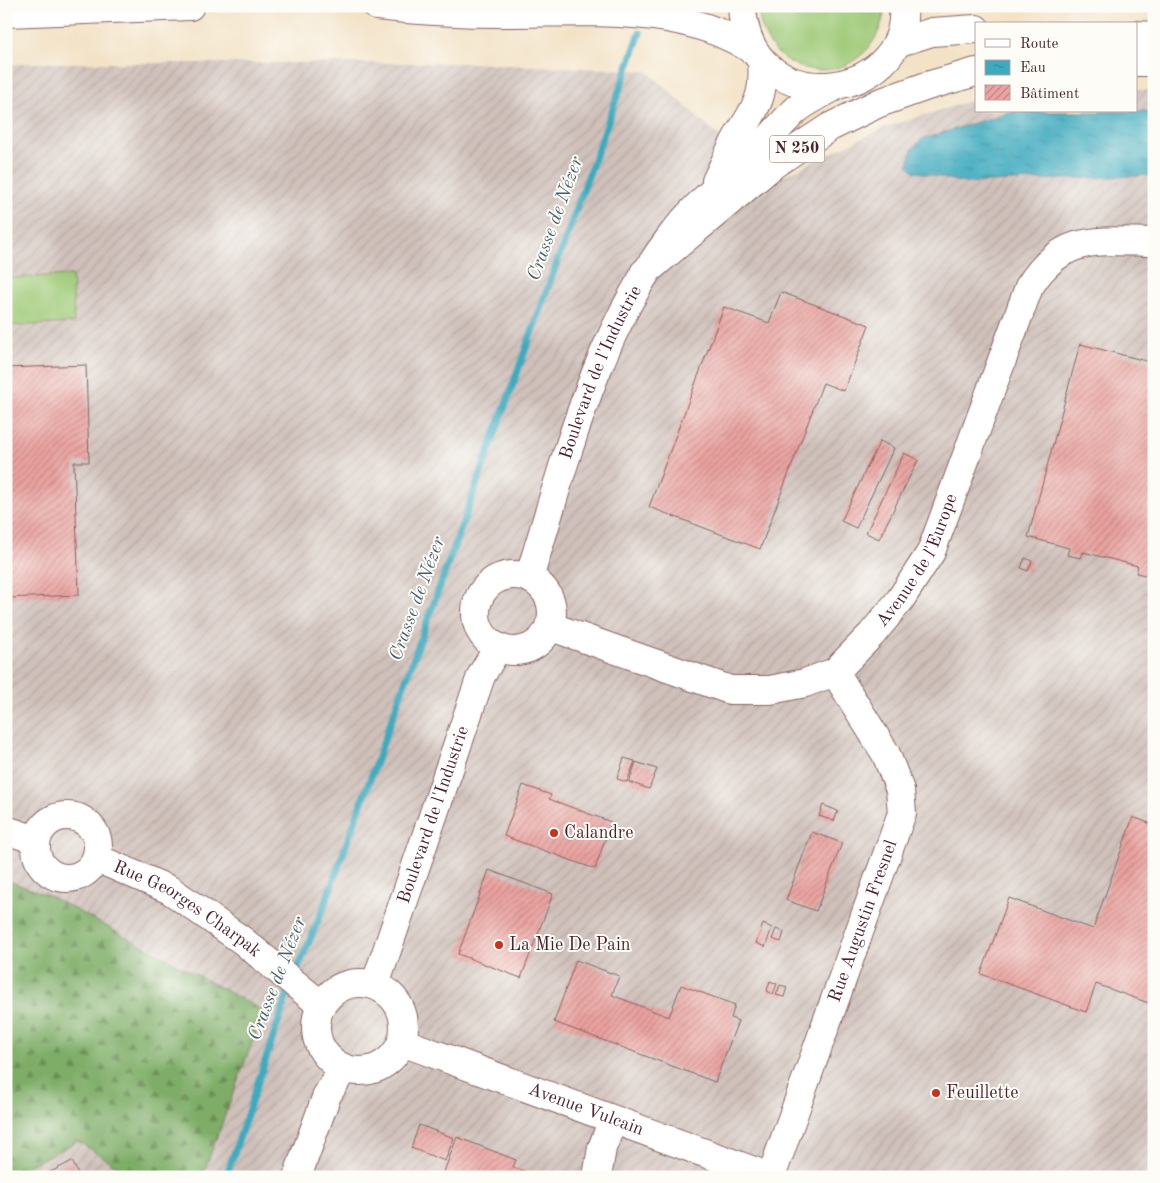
<svg xmlns="http://www.w3.org/2000/svg" width="1160" height="1183" viewBox="0 0 1160 1183" font-family="'Old Standard TT',serif">
<defs>
<pattern id="industrial-furrows" width="10" height="10" patternUnits="userSpaceOnUse" patternTransform="scale(1.25)"><rect width="10" height="10" fill="#cfc0ba"/><path d="M-1 1l2-2M0 10L10 0M9 11l2-2" fill="none" stroke="#b3a5a0"/></pattern>
<pattern id="forest-firs" width="22" height="20" patternUnits="userSpaceOnUse" patternTransform="scale(1.25)"><rect width="22" height="20" fill="#7ead67"/><path d="M5 1l3.5 6h-7zM16 11l3.5 6h-7z" fill="#698c55"/></pattern>
<pattern id="water-ripples" width="26" height="14" patternUnits="userSpaceOnUse" patternTransform="scale(1.25)"><rect width="26" height="14" fill="#3eaabe"/><path d="M2 4q2-2 4 0t4 0M15 11q2-2 4 0t4 0" fill="none" stroke="#368a9b"/></pattern>
<pattern id="building-hatch" width="6" height="6" patternUnits="userSpaceOnUse" patternTransform="scale(1.25)"><rect width="6" height="6" fill="#eaa3a0"/><path d="M-1 1l2-2M0 6l6-6M5 7l2-2" fill="none" stroke="#c08483"/></pattern>
</defs>
<rect width="100%" height="100%" fill="#fdfcf7"/>
<filter id="ink" filterUnits="userSpaceOnUse"><feTurbulence type="fractalNoise" baseFrequency=".02" numOctaves="2"/><feDisplacementMap in="SourceGraphic" scale="10" xChannelSelector="R" yChannelSelector="G"/><feConvolveMatrix kernelMatrix="1 2 1 2 8 2 1 2 1" color-interpolation-filters="sRGB"/></filter>
<filter id="wash" filterUnits="userSpaceOnUse"><feTurbulence type="fractalNoise" baseFrequency=".0096" numOctaves="4" result="noise"/><feDisplacementMap in="SourceGraphic" scale="20" xChannelSelector="R" yChannelSelector="G"/><feGaussianBlur stdDeviation="1.12" result="paint"/><feColorMatrix in="noise" values="0 0 0 0 0 0 0 0 0 0 0 0 0 0 0 0 0 1.4 0 .05"/><feComposite in="paint" operator="in"/></filter>
<g filter="url(#wash)">
<rect width="100%" height="100%" fill="#f3e2c6"/>
<!-- industrial -->
<g fill="url(#industrial-furrows)">
<polygon points="32,63 468,63 647,71 724,141 767,184 883,128 976,99 976,111 1136,111 1136,90 1154,90 1154,1177 202,1177 263,1011 50,896 6,880 6,65"/>
<polygon points="78,1141 133,1177 8,1177"/>
</g>
<!-- grass -->
<g fill="#9dc976" stroke="#747450">
<path d="M758 6H885C876 93 762 90 758 6Z"/>
<polygon points="72,275 74,323 6,326 6,278"/>
</g>
<!-- forest -->
<polygon fill="url(#forest-firs)" stroke="#646649" points="6,880 50,896 264,1011 202,1177 133,1177 78,1141 6,1177"/>
<!-- water -->
<polygon fill="url(#water-ripples)" stroke="#446474" points="1154,111 1154,175 965,183 914,171 908,164 913,148 922,139 1010,112"/>
<g fill="none" stroke-linecap="round" stroke-linejoin="round">
<!-- stream -->
<g stroke="#3eaabe" stroke-width="7">
<polyline points="295,975 323,909 640,33"/>
<polyline points="226,1177 290,987"/>
</g>
</g>
<g id="blocks">
<!-- building -->
<g fill="url(#building-hatch)">
<polygon points="781,292 869,325 844,391 823,383 760,549 649,507 724,307 769,323"/>
<polygon points="1080,344 1154,363 1154,577 1136,573 1138,566 1083,552 1081,558 1067,555 1069,548 1028,537"/>
<polygon points="86,365 89,462 74,462 79,595 6,598 6,368"/>
<polygon points="880,441 894,448 856,528 841,521"/>
<polygon points="904,453 918,460 879,539 866,533"/>
<polygon points="1025,558 1032,561 1028,571 1021,568"/>
<polygon points="624,758 635,761 627,782 617,779"/>
<polygon points="636,762 657,769 649,789 629,782"/>
<polygon points="523,785 551,795 549,799 611,822 595,869 504,836"/>
<polygon points="823,805 838,811 834,821 819,816"/>
<polygon points="1133,817 1154,825 1154,1005 1096,984 1086,1012 981,974 1009,898 1093,929"/>
<polygon points="812,832 842,843 816,911 786,900"/>
<polygon points="489,870 553,894 521,978 458,954"/>
<polygon points="763,924 772,928 765,947 756,943"/>
<polygon points="776,929 784,932 781,942 772,939"/>
<polygon points="576,960 619,976 612,995 669,1017 681,985 735,1005 731,1018 738,1021 715,1082 554,1022"/>
<polygon points="770,981 777,984 773,994 767,991"/>
<polygon points="780,985 787,987 784,997 776,995"/>
<polygon points="419,1125 454,1138 445,1161 411,1148"/>
<polygon points="457,1137 516,1160 513,1167 539,1177 442,1177"/>
<polygon points="72,1161 80,1177 41,1177"/>
</g>
</g>
</g>
<g filter="url(#ink)">
<use href="#blocks" fill-opacity="0" stroke="#856361" stroke-width="1"/>
<g fill="none" stroke-linecap="round" stroke-linejoin="round">
<!-- minor casing -->
<g stroke="#856361" stroke-width="30">
<g id="minor">
<path d="M716 181C723 167 729 152 737 138 755 108 765 99 762 62"/>
<circle cx="514" cy="613" r="38"/>
<path id="s1" d="M529 578C566 460 595 335 672 235 696 203 727 180 755 153 770 139 782 122 797 109 809 100 823 93 836 86"/>
<path id="s2" d="M549 626 730 690H770L805 683 835 672 872 634 900 600 931 552 1029 287C1062 234 1097 241 1154 242"/>
<circle cx="67" cy="847" r="31"/>
<polyline points="6,830 36,840"/>
<path id="s3" d="M96 858 170 890 243 941 321 1005"/>
<circle cx="360" cy="1027" r="44"/>
<path id="s4" d="M375 985 481 676 498 647"/>
<path id="s5" d="M402 1042 770 1177"/>
<polyline points="297,1177 327,1095 344,1068"/>
<polyline points="597,1177 602,1148 613,1120"/>
<path id="s6" d="M771 1177 902 813 900 790 886 754 835 672"/>
</g>
</g>
<!-- major casing -->
<g stroke="#856361" stroke-width="30">
<g id="major">
<path d="M377 6C419 11 464 13 506 13 589 13 682 3 754 51"/>
<path d="M742 6C747 123 911 102 903 6"/>
<polyline points="6,13 190,6"/>
</g>
</g>
<!-- highway casing -->
<g stroke="#856361" stroke-width="30">
<g id="highway">
<polyline points="1136,35 1154,36"/>
<polyline points="897,43 932,32 976,29"/>
<polyline points="1136,62 1154,62"/>
<polyline points="644,273 774,164 830,127 879,103 927,86 976,72"/>
</g>
</g>
<!-- minor -->
<use href="#minor" stroke="#fff" stroke-width="28"/>
<!-- major -->
<use href="#major" stroke="#fff" stroke-width="28"/>
<!-- highway -->
<use href="#highway" stroke="#fff" stroke-width="28"/>
</g>
</g>
<!-- markers -->
<g fill="#c8321e" stroke="#fdfcf7" stroke-width="2">
<circle cx="554" cy="833" r="5"/>
<circle cx="499" cy="945" r="5"/>
<circle cx="936" cy="1093" r="5"/>
</g>
<g text-anchor="middle" dominant-baseline="central" stroke-width="4" stroke-linejoin="round" paint-order="stroke">
<!-- shield labels -->
<rect fill="#fdfcf7" stroke="#806168" stroke-width="1" x="769.5" y="135.5" width="55" height="27" rx="4"/>
<g font-size="16" font-weight="bold" fill="#4a1f2b">
<text x="797" y="149">N 250</text>
</g>
<!-- street labels -->
<g font-size="18" fill="#4a1f2b" stroke="#fdfcf7">
<text stroke="none"><textPath href="#s1" startOffset="218">Boulevard de l'Industrie</textPath></text>
<text stroke="none"><textPath href="#s2" startOffset="440">Avenue de l'Europe</textPath></text>
<text stroke="none"><textPath href="#s4" startOffset="180">Boulevard de l'Industrie</textPath></text>
<text stroke="none"><textPath href="#s3" startOffset="105">Rue Georges Charpak</textPath></text>
<text stroke="none"><textPath href="#s6" startOffset="272">Rue Augustin Fresnel</textPath></text>
<text stroke="none"><textPath href="#s5" startOffset="196">Avenue Vulcain</textPath></text>
</g>
<!-- poi labels -->
<g font-size="18" fill="#4a1f2b" stroke="#fdfcf7" text-anchor="start">
<text x="564" y="833">Calandre</text>
<text x="509" y="945">La Mie De Pain</text>
<text x="946" y="1093">Feuillette</text>
</g>
<!-- water labels -->
<g font-size="19" font-style="italic" fill="#455e6d" stroke="#fdfcf7">
<text transform="translate(556 219) rotate(-70)">Crasse de Nézer</text>
<text transform="translate(418 599) rotate(-70)">Crasse de Nézer</text>
<text transform="translate(278 979) rotate(-69)">Crasse de Nézer</text>
</g>
</g>
<!-- margin -->
<rect width="1160" height="1183" fill="none" stroke="#fdfcf7" stroke-width="25"/>
<!-- legend -->
<rect x="975" y="22" width="162" height="90" fill="#fdfcf7" stroke="#b5a4a5"/>
<rect x="985" y="39" width="25" height="8" fill="#ffffff" stroke="#b5a4a5"/>
<text x="1020" y="48" font-size="15" fill="#4a1f2b">Route</text>
<rect x="985" y="60" width="25" height="15" fill="url(#water-ripples)" stroke="#b5a4a5"/>
<text x="1020" y="72" font-size="15" fill="#4a1f2b">Eau</text>
<rect x="985" y="85" width="25" height="15" fill="url(#building-hatch)" stroke="#b5a4a5"/>
<text x="1020" y="98" font-size="15" fill="#4a1f2b">Bâtiment</text>
</svg>
